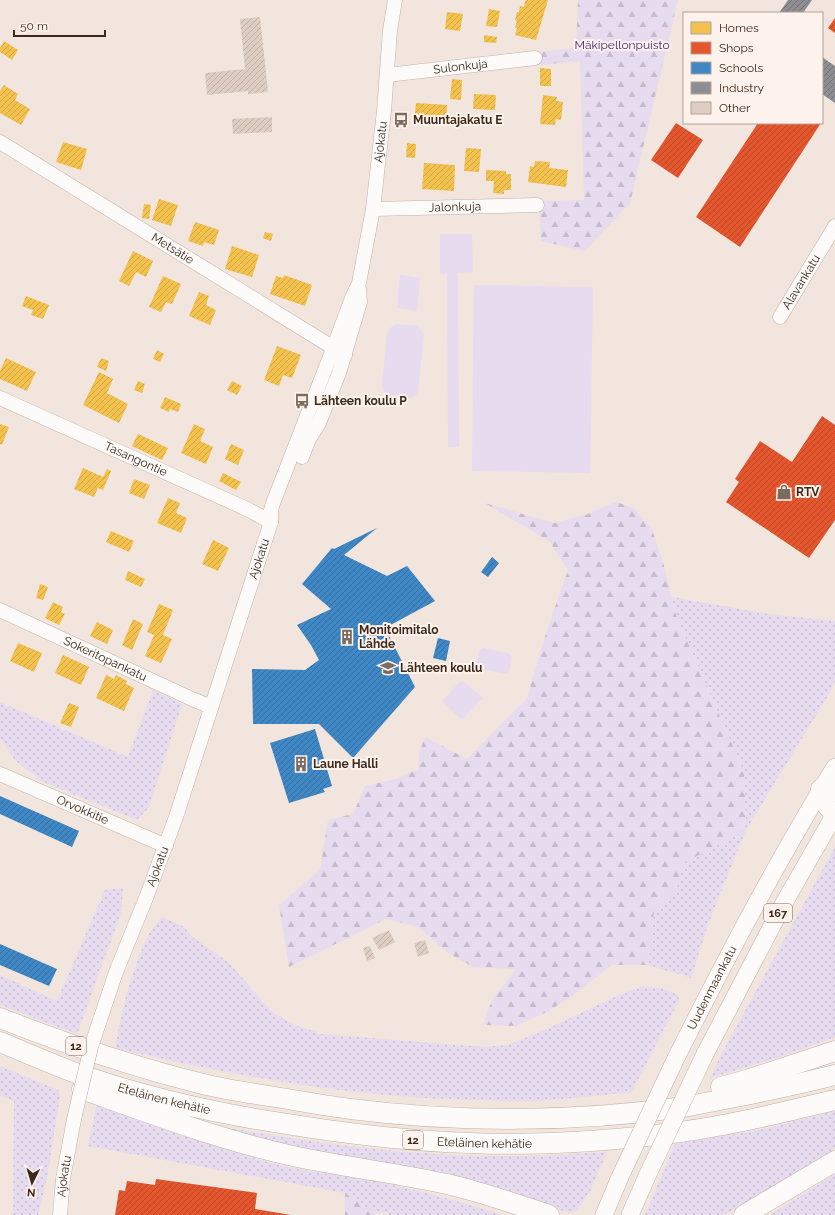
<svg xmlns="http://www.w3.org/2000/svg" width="835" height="1215" viewBox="0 0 835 1215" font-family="Raleway,sans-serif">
<defs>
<pattern id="green-dots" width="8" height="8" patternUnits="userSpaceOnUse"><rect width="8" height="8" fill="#e7dbef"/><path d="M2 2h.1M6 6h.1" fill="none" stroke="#c7bccc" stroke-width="1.8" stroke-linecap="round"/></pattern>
<pattern id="forest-firs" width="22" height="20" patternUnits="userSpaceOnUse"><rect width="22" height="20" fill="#e7dbef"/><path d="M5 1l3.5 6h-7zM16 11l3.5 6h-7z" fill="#c7bccc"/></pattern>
<pattern id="homes-hatch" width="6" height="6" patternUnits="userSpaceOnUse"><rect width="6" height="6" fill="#f2c14e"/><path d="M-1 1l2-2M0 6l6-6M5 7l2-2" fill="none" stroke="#d0a644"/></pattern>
<pattern id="shops-hatch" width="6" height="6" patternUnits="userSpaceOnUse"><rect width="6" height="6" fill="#e4572e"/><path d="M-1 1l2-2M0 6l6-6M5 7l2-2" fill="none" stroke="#ba4826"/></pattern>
<pattern id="schools-hatch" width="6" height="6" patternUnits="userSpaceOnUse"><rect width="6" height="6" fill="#3f88c5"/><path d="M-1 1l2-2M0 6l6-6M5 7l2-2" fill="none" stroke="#366f9f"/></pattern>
<pattern id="industry-hatch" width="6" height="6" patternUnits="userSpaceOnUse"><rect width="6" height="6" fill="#8d8d92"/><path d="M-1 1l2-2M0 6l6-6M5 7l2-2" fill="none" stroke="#747376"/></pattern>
<pattern id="building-hatch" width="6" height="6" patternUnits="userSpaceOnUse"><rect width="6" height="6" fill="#ddcdc2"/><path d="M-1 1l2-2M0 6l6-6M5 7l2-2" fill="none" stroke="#bfb0a6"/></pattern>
</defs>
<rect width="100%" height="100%" fill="#f1e5dd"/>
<!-- green -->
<g fill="url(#green-dots)">
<polygon points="672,597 768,614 835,621 835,680 832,689 746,830 708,924 691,978 648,965 654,912 676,891 684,863 746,830 744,772 677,618"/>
<polygon points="153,690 182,704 149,807 137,820 41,781 15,760 0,738 0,702 128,757"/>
<polygon points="835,847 835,1037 780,1057 710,1078 723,1051"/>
<polygon points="123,888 121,913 77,1034 0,1005 0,975 57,1001 105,890"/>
<path d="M162 917 184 927 191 936 228 962 273 1013 295 1025 322 1034 332 1035 484 1047 508 1045 549 1028 617 996 640 987 662 988 678 995 679 1000 632 1092C600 1095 567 1099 535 1101 516 1102 497 1100 478 1100 356 1098 234 1076 115 1048 122 1009 132 969 149 934 153 928 158 922 162 917Z"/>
<polygon points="0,1066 58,1090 60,1096 47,1178 38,1215 13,1215 14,1101 0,1096"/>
<path d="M97 1104C158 1127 220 1150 284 1166 310 1172 337 1174 364 1179 410 1188 457 1200 502 1215H389L387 1212 375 1213 345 1193 88 1146Z"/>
<polygon points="835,1111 835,1148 772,1189 723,1215 645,1215 675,1144 764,1129"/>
<path d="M213 1125C317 1144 423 1158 529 1156 555 1156 581 1153 607 1152L590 1191 576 1211 570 1213 489 1186 297 1152Z"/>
<polygon points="835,1174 835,1215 770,1215"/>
</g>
<!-- forest -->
<g fill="url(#forest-firs)">
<polygon points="578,0 678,0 630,203 585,251 541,241 539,201 584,200 580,61 540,65 540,52 576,48"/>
<polygon points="616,502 634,508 652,529 664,566 677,618 744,772 746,830 684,863 676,891 654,912 648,965 612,965 576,993 549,1011 516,1026 483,1025 492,1000 516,969 473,967 448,953 418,927 386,919 289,967 279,905 320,870 328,820 353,814 365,786 396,779 418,769 419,753 425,737 467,759 527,698 547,630 568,570 549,541 485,503 554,523 585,515"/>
<polygon points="345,1193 375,1213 376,1215 345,1215"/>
</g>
<!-- pitch -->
<g fill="#e7dbef">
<polygon points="440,234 472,234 473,272 458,273 459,447 448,447 447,274 440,274"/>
<polygon points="400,275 420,278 417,311 397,308"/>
<polygon points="474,285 593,287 590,473 472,471"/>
<path d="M396 324 417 326 424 334 418 391C414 402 396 398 387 395L385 393 382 386 387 333 391 327Z"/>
<polygon points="483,648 510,654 512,658 509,672 506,674 479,669 476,665 479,651"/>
<polygon points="462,680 483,698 462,720 442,701"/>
</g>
<!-- homes -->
<g fill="url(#homes-hatch)">
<polygon points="548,0 536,40 515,35 517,28 515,28 517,21 515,20 517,12 519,12 520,6 524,7 525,1 527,0"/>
<polygon points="489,9 500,11 497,27 486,26"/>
<polygon points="447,12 463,14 460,31 445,29"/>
<polygon points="484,35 497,37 496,43 484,42"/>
<polygon points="4,41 18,50 12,60 0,52 0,48"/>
<polygon points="540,68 551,69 551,86 540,86"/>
<polygon points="452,79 462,80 461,100 450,99"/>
<polygon points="4,85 18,94 15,100 30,109 21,125 0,113 0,91"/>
<polygon points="474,94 496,95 495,110 473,109"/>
<polygon points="543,95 557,97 556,101 563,102 561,120 556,119 555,125 540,124"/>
<polygon points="416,103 447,105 446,123 414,121"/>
<polygon points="63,142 87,149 81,170 56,162"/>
<polygon points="407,143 416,144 415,158 406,157"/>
<polygon points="466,148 481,149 479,172 464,171"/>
<polygon points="535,161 550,162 549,168 568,170 566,187 528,182 530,166 534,167"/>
<polygon points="424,163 455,165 454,191 422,189"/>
<polygon points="486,170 506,171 506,174 511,174 511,190 504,190 504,194 493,193 494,181 486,181"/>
<polygon points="159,199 178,205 171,226 152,220"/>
<polygon points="144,204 151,205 149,219 142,218"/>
<polygon points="195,222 219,230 214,245 204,242 203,246 188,241"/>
<polygon points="265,232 273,234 271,241 263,238"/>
<polygon points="232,246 259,255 252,277 225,269"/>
<polygon points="133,251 153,261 146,277 136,272 129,286 119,281"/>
<polygon points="284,275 312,285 305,306 270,294 276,276 283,278"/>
<polygon points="163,276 181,284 172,304 166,302 161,312 149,307"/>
<polygon points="199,292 209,296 206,305 216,310 210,325 189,316"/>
<polygon points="26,296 49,305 43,319 31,315 33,310 22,306"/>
<polygon points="277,346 301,355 292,378 283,375 279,386 264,380"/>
<polygon points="157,350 164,354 160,362 153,359"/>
<polygon points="6,358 36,372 27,391 0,379 0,371"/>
<polygon points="101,358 109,361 106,371 97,367"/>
<polygon points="99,372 113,379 107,393 128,404 119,423 83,405"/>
<polygon points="138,381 145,384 142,393 134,390"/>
<polygon points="232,381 242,386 237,395 227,390"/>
<polygon points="165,397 181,404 178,412 170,409 169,412 160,408"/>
<polygon points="0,424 9,427 2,445 0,444"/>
<polygon points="194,424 205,429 200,441 213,447 206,464 181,453"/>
<polygon points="138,434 168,448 162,460 132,446"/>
<polygon points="231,444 244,450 238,465 225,459"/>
<polygon points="83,468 103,477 107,469 111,471 103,490 98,488 94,497 74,489"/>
<polygon points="223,473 241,482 236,490 219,481"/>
<polygon points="134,479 150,485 144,499 129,493"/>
<polygon points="168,498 180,503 176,513 187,518 181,533 157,523"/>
<polygon points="111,531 134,541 129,552 106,542"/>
<polygon points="213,540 229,548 218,571 202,564"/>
<polygon points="128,571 145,579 141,587 125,580"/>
<polygon points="40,584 48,587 43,600 36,598"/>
<polygon points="53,602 63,607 61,612 65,614 59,625 45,618"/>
<polygon points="159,604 173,610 163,635 172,639 161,663 145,656 154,635 147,632"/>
<polygon points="133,619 143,624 132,650 122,645"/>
<polygon points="97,622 113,630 107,644 90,636"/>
<polygon points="18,643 42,653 34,672 10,661"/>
<polygon points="63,655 89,667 81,685 55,673"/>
<polygon points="106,675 114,679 116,675 127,681 126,684 134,688 124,711 96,698"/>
<polygon points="69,703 79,707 71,727 60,723"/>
</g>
<!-- shops -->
<g fill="url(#shops-hatch)">
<polygon points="835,18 835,33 828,28"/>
<polygon points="676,123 703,140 678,178 651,160"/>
<polygon points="758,123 821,123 740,247 696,217"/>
<polygon points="822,416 835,425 835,520 809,558 726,502 739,482 735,479 760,441 792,462"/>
<polygon points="156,1179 257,1193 255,1209 291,1215 115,1215 119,1190 125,1191 127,1181 155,1185"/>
</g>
<!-- schools -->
<g fill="url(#schools-hatch)">
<polygon points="377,528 344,555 387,576 407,566 435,601 385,628 415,687 353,758 319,724 253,724 252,669 305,670 319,660 311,645 297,625 331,609 302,584 332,548 334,549"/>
<polygon points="492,557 499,563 488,577 481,572"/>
<polygon points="438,638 450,641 446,661 433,658"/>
<polygon points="315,729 332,786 323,789 325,792 289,803 270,743"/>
<polygon points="0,796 79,831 72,847 0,814"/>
<polygon points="0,944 57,969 49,986 0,965"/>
</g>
<!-- industry -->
<g fill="url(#industry-hatch)">
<polygon points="788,0 812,0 803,13 779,13"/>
<polygon points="822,57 835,66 835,103 822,94"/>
</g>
<!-- building -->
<g fill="url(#building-hatch)">
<polygon points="260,17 268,92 248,94 248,91 207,95 205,73 245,69 240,19"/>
<polygon points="272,117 272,132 233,134 232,119"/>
<polygon points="389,930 395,942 379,950 372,938"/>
<polygon points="425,940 429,953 418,957 414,943"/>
<polygon points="370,946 375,958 367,961 363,948"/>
</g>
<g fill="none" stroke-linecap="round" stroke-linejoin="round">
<!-- minor casing -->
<g stroke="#c0b1a7" stroke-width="15">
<g id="minor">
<path id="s1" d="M387 75 535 58"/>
<path id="s2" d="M0 142 345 355"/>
<path id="s3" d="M373 209 537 205"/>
<path id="s4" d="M780 317 835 226"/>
<path id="s5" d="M0 398 247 509 271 522"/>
<polyline points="302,457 309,439 319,423 339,373 360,302 359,289"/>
<path id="s6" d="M0 610 192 699 211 707"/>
<path id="s7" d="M0 774 166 846"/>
<path id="s8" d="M100 1020 116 972 146 898 176 817 271 522V510L273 503 333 349 352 298 359 283 373 209 384 111 390 31 395 0"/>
<path id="s9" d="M60 1215 63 1179 74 1119"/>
</g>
</g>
<!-- major casing -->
<g stroke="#c0b1a7" stroke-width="18">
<g id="major">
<polyline points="705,1054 784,903 835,814"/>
<path id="s10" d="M676 1058C726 959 777 861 835 767"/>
<polyline points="604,1215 620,1177"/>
<polyline points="630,1215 648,1174"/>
</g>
</g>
<!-- highway casing -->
<g stroke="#c0b1a7" stroke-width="21">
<g id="highway">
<polyline points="835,790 821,789 826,804 835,815"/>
<path d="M0 1018C66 1044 134 1067 203 1084 227 1090 251 1093 275 1097 300 1101 326 1106 351 1109 459 1123 577 1122 684 1107 700 1104 715 1101 730 1098 766 1091 800 1084 835 1075"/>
<path id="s11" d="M0 1042C29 1054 58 1067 87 1077 152 1099 220 1114 287 1124 348 1134 409 1141 470 1143 540 1146 611 1141 680 1132 732 1125 784 1112 835 1100"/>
<polyline points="721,1087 750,1079 835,1051"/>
<path d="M82 1089C152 1114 221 1140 293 1156 344 1167 396 1173 447 1184 482 1192 515 1204 549 1215"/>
<polyline points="744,1215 835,1161"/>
</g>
</g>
<!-- minor -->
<use href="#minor" stroke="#fdfbfa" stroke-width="14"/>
<!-- major -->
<use href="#major" stroke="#fdfbfa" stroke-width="17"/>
<!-- highway -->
<use href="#highway" stroke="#fdfbfa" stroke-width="20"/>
<!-- minor-bridge casing -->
<g stroke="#c0b1a7" stroke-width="15" stroke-linecap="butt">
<polyline id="minor-bridge" points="74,1119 91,1047 100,1020"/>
</g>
<!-- major-bridge casing -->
<g stroke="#c0b1a7" stroke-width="18" stroke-linecap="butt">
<g id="major-bridge">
<polyline points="648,1174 705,1054"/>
<polyline points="620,1177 676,1058"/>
</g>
</g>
<!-- minor-bridge -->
<use href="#minor-bridge" stroke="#fdfbfa" stroke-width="14"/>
<!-- major-bridge -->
<use href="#major-bridge" stroke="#fdfbfa" stroke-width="17"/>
</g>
<!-- icons -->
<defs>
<g id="bus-bare" transform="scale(1.2)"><path d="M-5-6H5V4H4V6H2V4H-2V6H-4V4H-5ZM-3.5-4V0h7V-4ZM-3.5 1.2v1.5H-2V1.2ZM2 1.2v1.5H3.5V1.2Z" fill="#7c6b5f" stroke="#fef3ec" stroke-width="2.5" paint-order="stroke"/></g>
<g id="shop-bare" transform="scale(1.2)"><path d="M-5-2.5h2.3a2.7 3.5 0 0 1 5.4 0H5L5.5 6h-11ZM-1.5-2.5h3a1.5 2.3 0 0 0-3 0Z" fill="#7c6b5f" stroke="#fef3ec" stroke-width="2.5" paint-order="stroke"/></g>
<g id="building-bare" transform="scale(1.2)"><path d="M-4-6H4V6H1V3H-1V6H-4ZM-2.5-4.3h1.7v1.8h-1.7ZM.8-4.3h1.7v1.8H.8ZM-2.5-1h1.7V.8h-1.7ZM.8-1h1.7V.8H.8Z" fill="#7c6b5f" stroke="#fef3ec" stroke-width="2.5" paint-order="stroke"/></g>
<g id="school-bare" transform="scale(1.2)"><path d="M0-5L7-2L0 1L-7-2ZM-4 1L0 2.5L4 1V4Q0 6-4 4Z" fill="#7c6b5f" stroke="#fef3ec" stroke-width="2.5" paint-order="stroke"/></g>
</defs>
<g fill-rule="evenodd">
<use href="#bus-bare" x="401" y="120"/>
<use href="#bus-bare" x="302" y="401"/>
<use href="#shop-bare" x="784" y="492"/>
<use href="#building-bare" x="347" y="637"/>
<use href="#school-bare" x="388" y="668"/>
<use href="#building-bare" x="301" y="764"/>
</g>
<g text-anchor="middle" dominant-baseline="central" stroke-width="4" stroke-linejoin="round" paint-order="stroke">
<!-- shield labels -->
<g fill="#fef3ec" stroke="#77665a" stroke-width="1">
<rect x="764" y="904" width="28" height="18" rx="3"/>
<rect x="66" y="1037" width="20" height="18" rx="3"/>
<rect x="403" y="1131" width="20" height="18" rx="3"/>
</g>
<g font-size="11" font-weight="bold" fill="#3d291b">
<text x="778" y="913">167</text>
<text x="76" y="1046">12</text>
<text x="413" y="1140">12</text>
</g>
<!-- park labels -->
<g font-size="12" fill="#47267a" stroke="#fef3ec">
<text x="622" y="45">Mäkipellonpuisto</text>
</g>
<!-- street labels -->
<g font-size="12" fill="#3d291b" stroke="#fef3ec">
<text stroke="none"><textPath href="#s1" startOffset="74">Sulonkuja</textPath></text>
<text stroke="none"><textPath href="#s8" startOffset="925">Ajokatu</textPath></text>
<text stroke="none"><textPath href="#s3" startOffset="82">Jalonkuja</textPath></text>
<text stroke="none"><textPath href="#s2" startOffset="203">Metsätie</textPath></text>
<text stroke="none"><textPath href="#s4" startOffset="41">Alavankatu</textPath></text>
<text stroke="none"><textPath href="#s5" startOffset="149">Tasangontie</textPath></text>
<text stroke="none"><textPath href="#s8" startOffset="488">Ajokatu</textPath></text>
<text stroke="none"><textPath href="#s6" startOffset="116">Sokeritopankatu</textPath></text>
<text stroke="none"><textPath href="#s7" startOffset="90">Orvokkitie</textPath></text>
<text stroke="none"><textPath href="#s8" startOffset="164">Ajokatu</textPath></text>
<text stroke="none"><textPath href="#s10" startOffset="79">Uudenmaankatu</textPath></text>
<text stroke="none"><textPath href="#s11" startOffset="174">Eteläinen kehätie</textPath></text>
<text stroke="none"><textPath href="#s11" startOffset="498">Eteläinen kehätie</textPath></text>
<text stroke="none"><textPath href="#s9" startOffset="39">Ajokatu</textPath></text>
</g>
<!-- poi labels -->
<g font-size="12" font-weight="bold" fill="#3d291b" stroke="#fef3ec" text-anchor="start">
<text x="413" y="120">Muuntajakatu E</text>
<text x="314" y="401">Lähteen koulu P</text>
<text x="796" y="492">RTV</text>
<text x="359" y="630">Monitoimitalo<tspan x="359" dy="14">Lähde</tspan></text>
<text x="400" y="668">Lähteen koulu</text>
<text x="313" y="764">Laune Halli</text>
</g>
</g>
<!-- legend -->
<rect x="683" y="12" width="140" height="112" fill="#fef3ec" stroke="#b1a298"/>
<rect x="691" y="22" width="20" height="12" fill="#f2c14e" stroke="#b1a298"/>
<text x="719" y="32" font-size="12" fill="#3d291b">Homes</text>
<rect x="691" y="42" width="20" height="12" fill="#e4572e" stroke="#b1a298"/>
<text x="719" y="52" font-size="12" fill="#3d291b">Shops</text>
<rect x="691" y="62" width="20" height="12" fill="#3f88c5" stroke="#b1a298"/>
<text x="719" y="72" font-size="12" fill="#3d291b">Schools</text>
<rect x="691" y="82" width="20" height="12" fill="#8d8d92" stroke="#b1a298"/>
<text x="719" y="92" font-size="12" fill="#3d291b">Industry</text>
<rect x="691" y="102" width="20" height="12" fill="#ddcdc2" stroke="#b1a298"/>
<text x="719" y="112" font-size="12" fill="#3d291b">Other</text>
<!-- north arrow -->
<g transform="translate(32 1183) rotate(185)" stroke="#fef3ec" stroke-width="3" paint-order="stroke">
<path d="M0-3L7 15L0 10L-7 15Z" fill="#3d291b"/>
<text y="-6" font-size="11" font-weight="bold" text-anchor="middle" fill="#3d291b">N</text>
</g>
<!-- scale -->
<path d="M14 30v6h91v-6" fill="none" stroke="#3d291b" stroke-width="2"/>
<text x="20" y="30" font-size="12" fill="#3d291b" stroke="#fef3ec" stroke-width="3" paint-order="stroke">50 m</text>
</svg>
